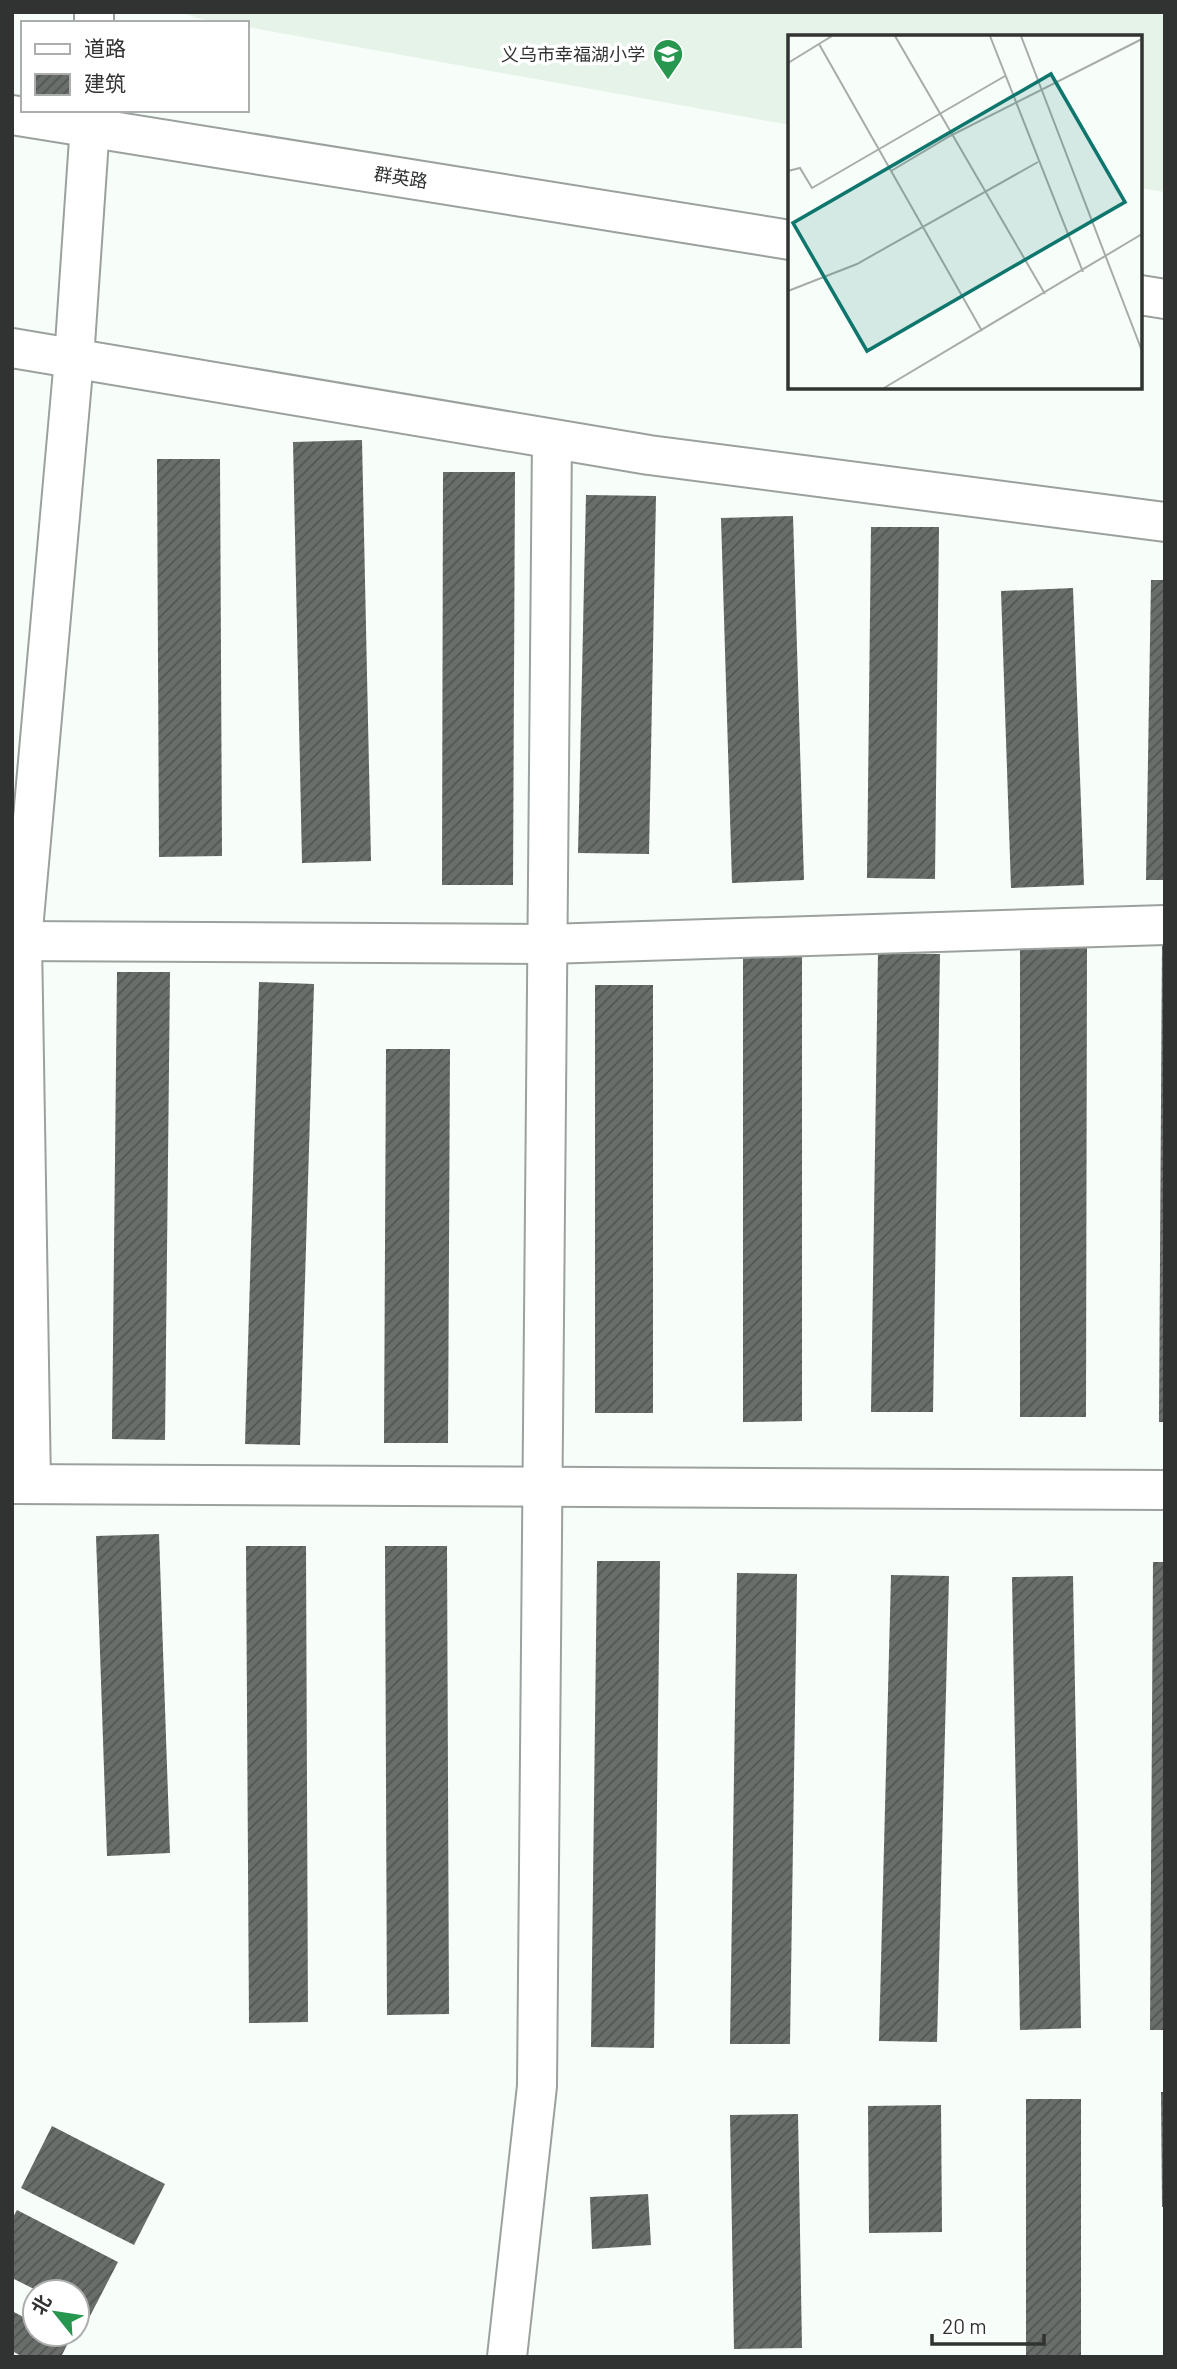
<svg xmlns="http://www.w3.org/2000/svg" width="1177" height="2369" viewBox="0 0 1177 2369" font-family="Barlow,'Noto Sans SC',sans-serif">
<defs>
<pattern id="building-hatch" width="6" height="6" patternUnits="userSpaceOnUse" patternTransform="scale(1.75)"><rect width="6" height="6" fill="#696e6a"/><path d="M-1 1l2-2M0 6l6-6M5 7l2-2" fill="none" stroke="#525653"/></pattern>
</defs>
<rect width="100%" height="100%" fill="#f7fdf8"/>
<!-- built -->
<polygon fill="#e6f3e8" points="182,12 1165,12 1165,192 1140,188 1140,37 790,37 790,125 247,27 247,23 221,23 197,18"/>
<!-- building -->
<g fill="url(#building-hatch)">
<polygon points="362,440 371,861 302,863 293,442"/>
<polygon points="157,459 220,459 222,856 159,857"/>
<polygon points="443,472 515,472 513,885 442,885"/>
<polygon points="586,495 656,496 649,854 578,853"/>
<polygon points="793,516 804,880 732,883 721,518"/>
<polygon points="871,527 939,527 935,879 867,878"/>
<polygon points="1151,580 1165,580 1165,880 1146,880"/>
<polygon points="1073,588 1084,885 1011,888 1001,591"/>
<polygon points="1162,942 1165,942 1165,1422 1159,1422"/>
<polygon points="1020,944 1087,945 1086,1417 1020,1417"/>
<polygon points="878,953 940,954 933,1412 871,1412"/>
<polygon points="743,954 802,954 802,1421 743,1422"/>
<polygon points="117,972 170,972 165,1440 112,1439"/>
<polygon points="259,982 314,984 300,1445 245,1444"/>
<rect x="595" y="985" width="58" height="428"/>
<polygon points="386,1049 450,1049 448,1443 384,1443"/>
<polygon points="159,1534 170,1853 107,1856 96,1536"/>
<polygon points="246,1546 306,1546 308,2022 249,2023"/>
<polygon points="385,1546 447,1546 449,2014 387,2015"/>
<polygon points="597,1561 660,1561 654,2048 591,2047"/>
<polygon points="1153,1562 1165,1562 1165,2030 1150,2030"/>
<polygon points="737,1573 797,1574 790,2044 730,2044"/>
<polygon points="891,1575 949,1576 937,2042 879,2041"/>
<polygon points="1073,1576 1081,2028 1020,2030 1012,1577"/>
<polygon points="1161,2092 1165,2092 1165,2207 1162,2207"/>
<rect x="1026" y="2099" width="55" height="258"/>
<polygon points="941,2105 942,2232 869,2233 868,2106"/>
<polygon points="798,2114 802,2348 734,2349 730,2115"/>
<polygon points="52,2126 165,2184 134,2245 21,2188"/>
<polygon points="648,2194 651,2245 592,2249 590,2197"/>
<polygon points="17,2210 118,2262 89,2318 77,2311 77,2292 40,2292 12,2278 12,2219"/>
<polygon points="12,2311 35,2323 35,2334 55,2334 69,2341 61,2357 23,2357 12,2351"/>
</g>
<g fill="none" stroke-linecap="round" stroke-linejoin="round">
<!-- minor casing -->
<g stroke="#9ba19c" stroke-width="42">
<g id="minor">
<polyline points="94,23 94,12"/>
<polyline points="12,348 649,455 1165,522"/>
<polyline points="12,941 547,944 1165,925"/>
<polyline points="12,1484 1165,1490"/>
<polyline points="31,1484 22,941 74,359 91,110"/>
<polyline points="507,2357 537,2086 552,439"/>
</g>
</g>
<!-- tertiary casing -->
<g stroke="#9ba19c" stroke-width="42">
<g id="tertiary">
<polyline points="12,115 790,240"/>
<polyline points="1140,295 1165,299"/>
</g>
</g>
<!-- minor -->
<use href="#minor" stroke="#fff" stroke-width="38"/>
<!-- tertiary -->
<use href="#tertiary" stroke="#fff" stroke-width="38"/>
</g>
<!-- icons -->
<defs>
<g id="school-pin" transform="scale(1.575)"><path d="M0 17L-7.5 6A9.5 9.5 0 1 1 7.5 6Z" fill="#279750" stroke="#fff"/><path d="M0-5L7-2L0 1L-7-2ZM-4 1L0 2.5L4 1V4Q0 6-4 4Z" fill="#fff"/></g>
</defs>
<g fill-rule="evenodd">
<use href="#school-pin" x="668" y="54"/>
</g>
<g text-anchor="middle" dominant-baseline="central" stroke-width="7" stroke-linejoin="round" paint-order="stroke">
<!-- poi labels -->
<g font-size="18" fill="#303331" stroke="#fff" text-anchor="end">
<text x="645" y="54">义乌市幸福湖小学</text>
</g>
<!-- street labels -->
<g font-size="18" fill="#303331" stroke="#fff">
<text transform="translate(401 177) rotate(9)">群英路</text>
</g>
</g>
<!-- overview -->
<g transform="translate(788 35)">
<rect width="354" height="354" fill="#f7fdf8"/>
<path fill="none" stroke="#a7aca8" stroke-width="2" d="M107 1 257 259M202 1 295 237M233 1 354 316M31 9 194 296M0 28 44 1M0 136 12 133 24 153 217 41M103 136 162 101 354 4M0 256 69 229 250 127M96 353 354 199"/>
<path fill="#0f766e" fill-opacity="0.15" stroke="#0f766e" stroke-width="3.5" d="M263 39 337 167 79 316 5 188Z"/>
<rect width="354" height="354" fill="none" stroke="#303331" stroke-width="3.5"/>
</g>
<!-- border -->
<rect width="1177" height="2369" fill="none" stroke="#303331" stroke-width="28"/>
<!-- legend -->
<rect x="21" y="21" width="228" height="91" fill="#ffffff" stroke="#acadad" stroke-width="2"/>
<rect x="35" y="44" width="35" height="10" fill="#ffffff" stroke="#acadad" stroke-width="2"/>
<text x="84" y="56" font-size="21" fill="#303331">道路</text>
<rect x="35" y="74" width="35" height="21" fill="url(#building-hatch)" stroke="#acadad" stroke-width="2"/>
<text x="84" y="91" font-size="21" fill="#303331">建筑</text>
<!-- north arrow -->
<g transform="translate(56 2313) rotate(300)"><circle r="33" fill="#ffffff" stroke="#acadad" stroke-width="2"/>
<path d="M0-5L12 26L0 18L-12 26Z" fill="#279750"/>
<text y="-10" font-size="19" font-weight="bold" text-anchor="middle" fill="#303331">北</text>
</g>
<!-- scale -->
<path d="M932 2334v10h112v-10" fill="none" stroke="#303331" stroke-width="3.5"/>
<text x="942" y="2334" font-size="21" fill="#303331" stroke="#ffffff" stroke-width="5" paint-order="stroke">20 m</text>
</svg>
